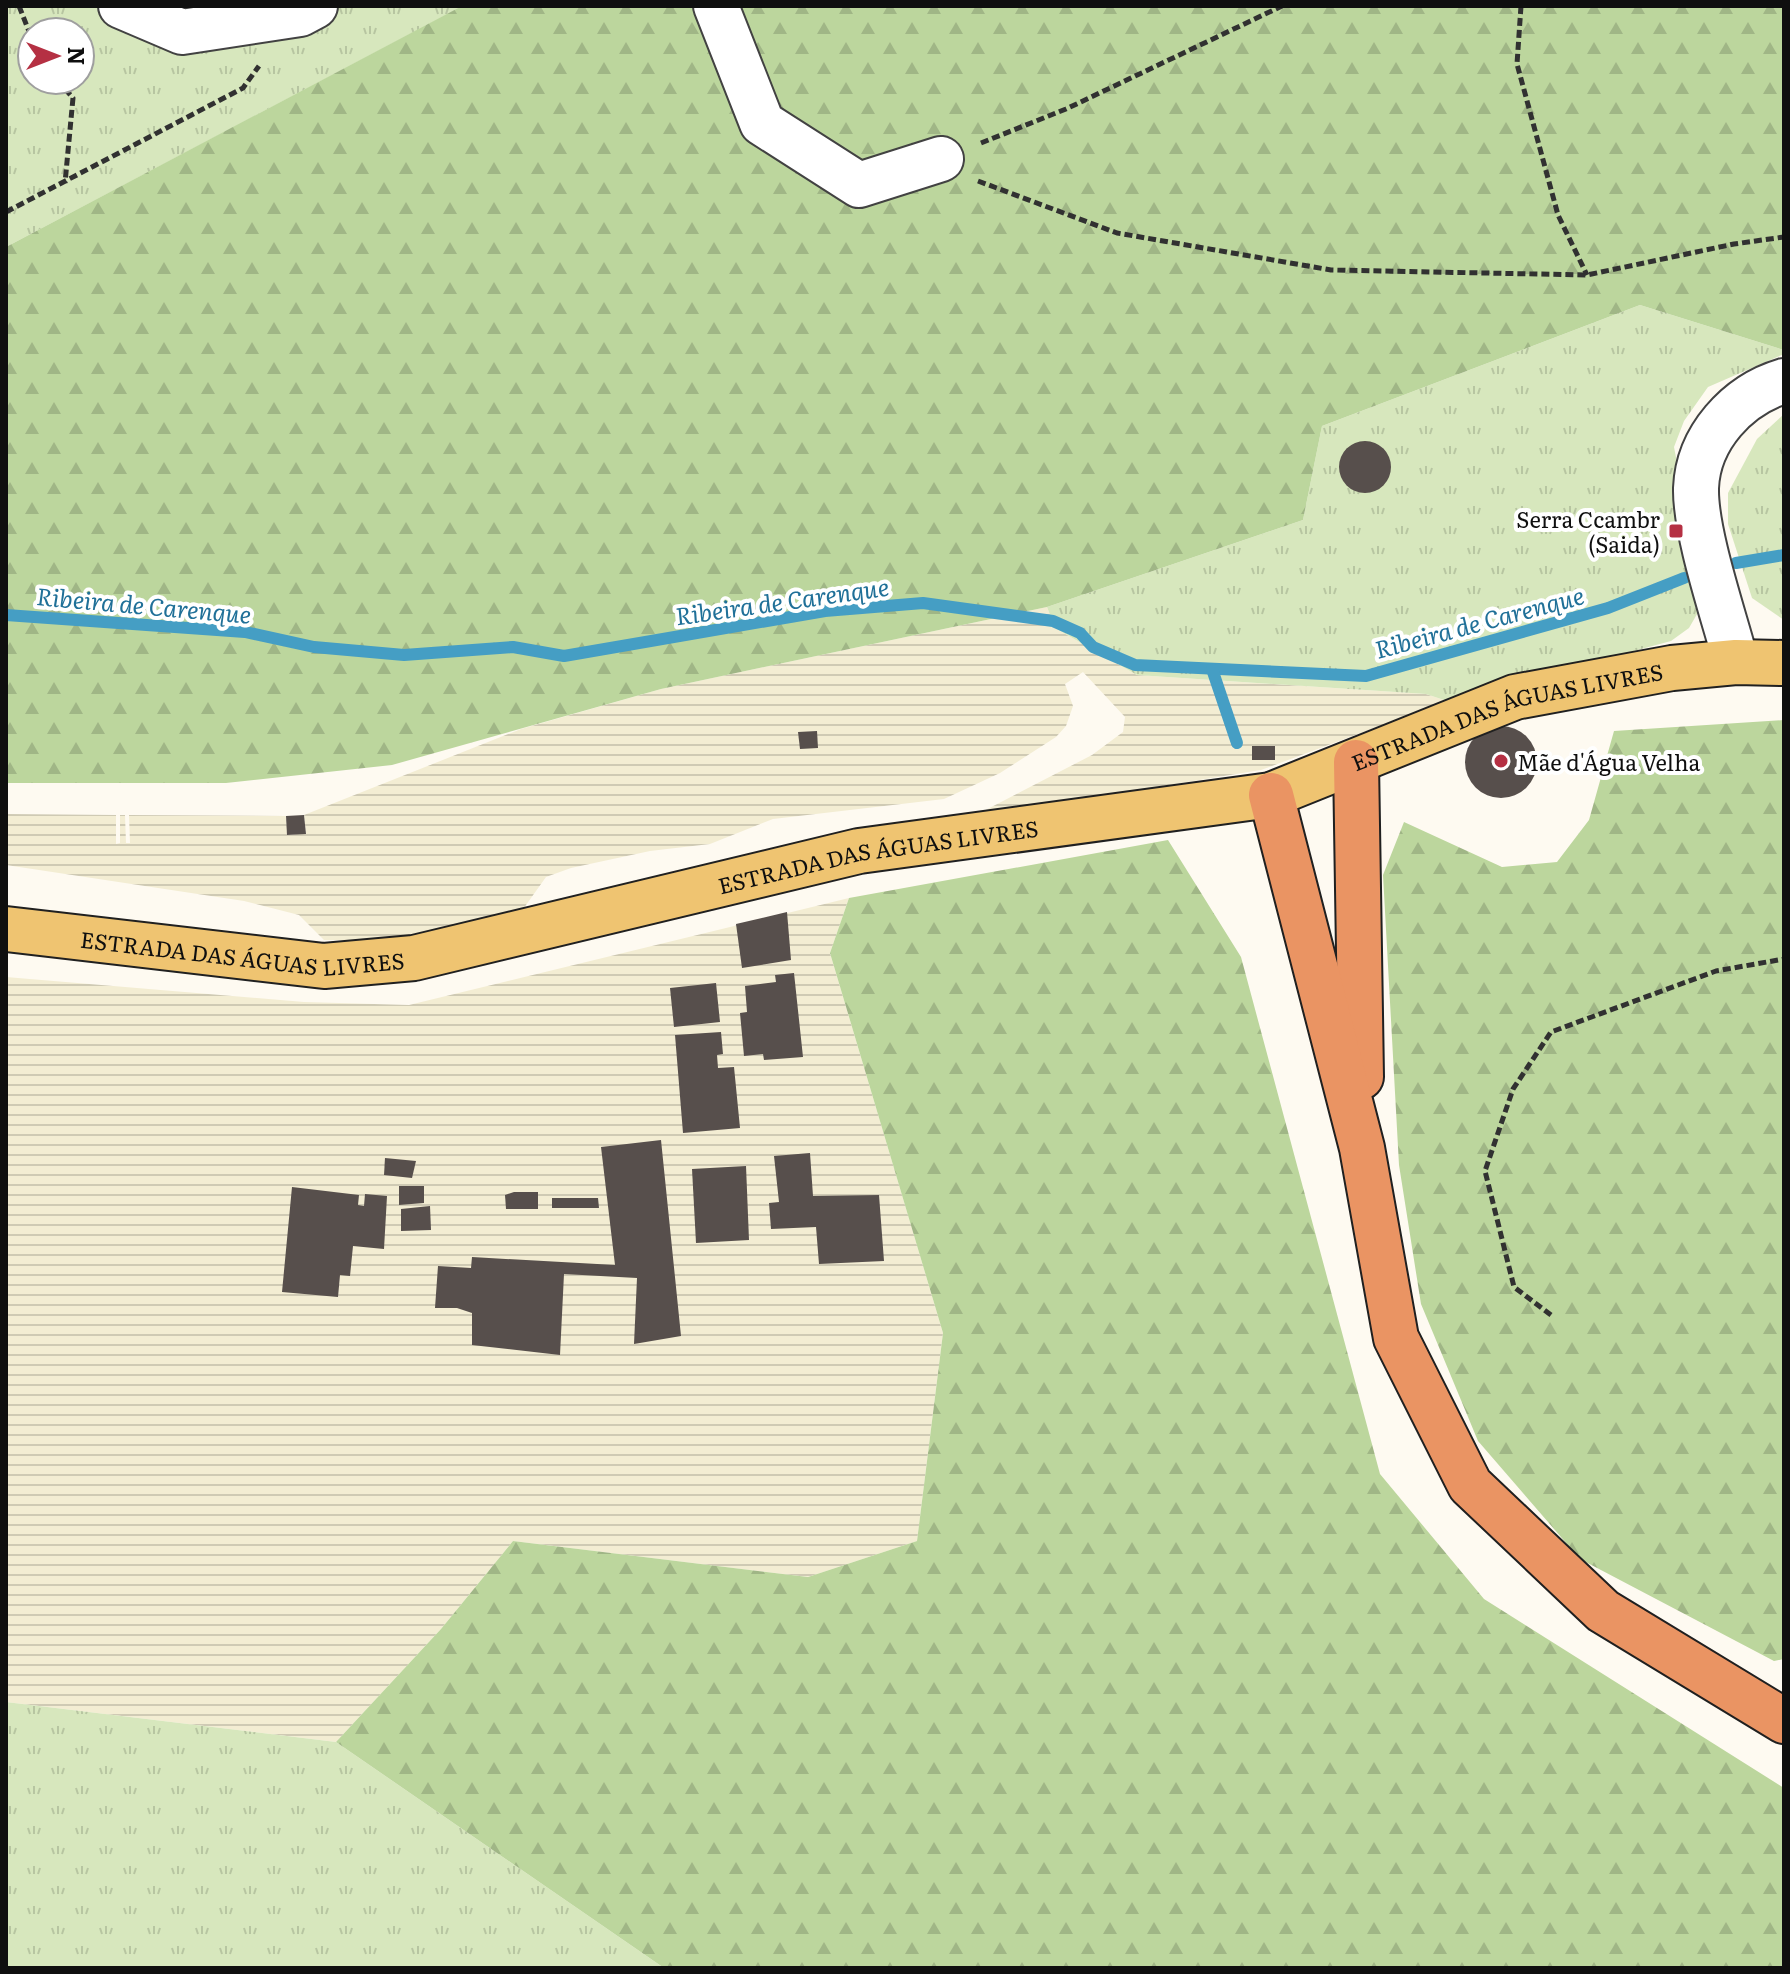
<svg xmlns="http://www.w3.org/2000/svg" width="1790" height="1974" viewBox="0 0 1790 1974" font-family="Literata,serif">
<defs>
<pattern id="farmland-rules" width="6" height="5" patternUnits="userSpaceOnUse" patternTransform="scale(2)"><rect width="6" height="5" fill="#f3edd3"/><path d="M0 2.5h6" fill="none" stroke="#cfcab4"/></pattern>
<pattern id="grass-tufts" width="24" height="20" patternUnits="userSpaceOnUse" patternTransform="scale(2)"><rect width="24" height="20" fill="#d7e7bd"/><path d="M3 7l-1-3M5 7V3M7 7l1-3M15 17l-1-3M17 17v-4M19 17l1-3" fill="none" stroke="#b7c5a1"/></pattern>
<pattern id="forest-firs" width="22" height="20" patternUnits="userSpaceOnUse" patternTransform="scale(2)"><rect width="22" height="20" fill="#bcd69d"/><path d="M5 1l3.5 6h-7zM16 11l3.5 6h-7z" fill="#a0b686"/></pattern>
</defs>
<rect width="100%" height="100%" fill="#fefaf1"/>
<!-- farmland -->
<g fill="url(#farmland-rules)">
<polygon points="1047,607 1055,628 1137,675 1426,694 1447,701 1261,770 972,817 1092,755 1123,732 1125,717 1083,672 1065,684 1073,706 1066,726 1056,737 1000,773 944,799 773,819 710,844 650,851 571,868 546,877 521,912 441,931 370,940 324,940 299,915 244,901 6,865 6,814 116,815 116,844 120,843 120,815 125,815 126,843 130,843 129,815 286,816 288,835 306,833 304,815 521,729 661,689"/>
<polygon points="849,898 830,953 943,1333 917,1541 808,1577 513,1541 441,1629 336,1742 6,1702 6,977 304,1002 409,1005"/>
</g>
<!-- grass -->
<g fill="url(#grass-tufts)" fill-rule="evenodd">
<path d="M6 6H463L6 247ZM32 32H80V80H32Z"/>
<polygon points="1640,305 1784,350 1784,354 1708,387 1684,421 1674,447 1704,602 1689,628 1671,641 1447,701 1426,694 1137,675 1055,628 1047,607 1303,520 1322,426"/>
<polygon points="1784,414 1784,620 1752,598 1728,524 1728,493 1757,439"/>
<polygon points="6,1702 336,1742 664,1968 6,1968"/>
</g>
<!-- forest -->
<g fill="url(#forest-firs)">
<polygon points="462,6 1784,6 1784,350 1640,305 1322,426 1303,520 1047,607 661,689 392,765 226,783 6,783 6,247"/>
<polygon points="1784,720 1784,1659 1774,1661 1580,1559 1478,1441 1421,1304 1399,1165 1383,875 1404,822 1502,867 1557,862 1589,820 1614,731"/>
<polygon points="1168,840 1241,957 1380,1474 1484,1599 1784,1788 1784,1968 664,1968 336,1742 441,1629 513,1541 808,1577 917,1541 943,1333 830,953 849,898"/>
</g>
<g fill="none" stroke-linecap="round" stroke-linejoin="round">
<!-- stream -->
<g stroke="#459ec4" stroke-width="12">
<polyline points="1736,563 1784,555"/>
<polyline points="6,615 245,632 314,647 404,655 513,647 564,656 825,611 923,603 1053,621 1080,633 1093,647 1135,665 1366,676 1608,608 1684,578"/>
<polyline points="1212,669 1237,743"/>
</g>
</g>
<!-- building -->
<g fill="#574f4c">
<circle cx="1365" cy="467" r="26"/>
<circle cx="1501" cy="762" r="36"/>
<polygon points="817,731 818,748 800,749 798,732"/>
<rect x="1252" y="746" width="23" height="14"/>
<polygon points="304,815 306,834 287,835 286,816"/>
<polygon points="787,912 791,960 742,968 736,924"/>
<polygon points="794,973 803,1057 764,1060 763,1054 744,1056 740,1013 747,1012 745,986 776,982 775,975"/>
<polygon points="716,983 720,1022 674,1027 670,988"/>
<polygon points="721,1032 723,1054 717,1055 718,1068 734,1067 740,1128 683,1133 675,1035"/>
<polygon points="661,1140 681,1336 634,1344 637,1278 564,1274 560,1355 472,1345 472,1313 457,1308 435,1308 438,1266 471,1268 472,1257 615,1265 601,1147"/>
<polygon points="810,1153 813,1196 879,1195 884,1261 819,1264 816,1227 771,1229 769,1203 779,1202 774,1156"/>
<polygon points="385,1158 416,1161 412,1178 384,1175"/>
<polygon points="746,1166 749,1240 696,1243 692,1169"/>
<polygon points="399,1186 424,1186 424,1203 399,1205"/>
<polygon points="292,1187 359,1195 358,1205 364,1206 365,1194 387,1196 384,1249 353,1246 350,1276 340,1275 338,1297 282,1292"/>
<polygon points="514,1192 538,1192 538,1209 506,1209 505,1195"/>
<polygon points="552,1198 598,1198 599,1208 552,1208"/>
<polygon points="430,1206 431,1230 401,1231 401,1209"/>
</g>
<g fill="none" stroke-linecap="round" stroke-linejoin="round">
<!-- minor casing -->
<g stroke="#424242" stroke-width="48">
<g id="minor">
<polyline points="121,6 182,32 300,14 315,6"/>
<polyline points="716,6 762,123 859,185 941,159"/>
<path d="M1736 662C1724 616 1695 533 1696 488 1698 438 1737 395 1784 381"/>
</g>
</g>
<!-- major casing -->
<g stroke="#202020" stroke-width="48">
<g id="major">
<path id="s1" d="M6 929 324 966 414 958 859 851 1271 795 1515 697 1672 668 1736 662 1784 663"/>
</g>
</g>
<!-- highway casing -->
<g stroke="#202020" stroke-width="48">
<g id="highway">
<polyline points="1356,762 1361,1077"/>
<polyline points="1271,795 1362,1148 1396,1338 1470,1485 1603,1611 1784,1721"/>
</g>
</g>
<!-- path -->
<g stroke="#313131" stroke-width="5" stroke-dasharray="8 4" stroke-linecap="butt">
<polyline points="19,6 32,39"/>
<polyline points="1521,6 1517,64 1558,215 1587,275"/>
<polyline points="57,80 73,98 65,183"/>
<polyline points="981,143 1066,109 1282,6"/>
<polyline points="978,181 1117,233 1331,270 1587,275 1734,244 1784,237"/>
<polyline points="6,212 243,88 259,66"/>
<polyline points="1551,1315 1514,1287 1485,1171 1513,1089 1551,1032 1716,971 1784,959"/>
</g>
<!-- minor -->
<use href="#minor" stroke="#fff" stroke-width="44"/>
<!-- major -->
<use href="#major" stroke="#efc471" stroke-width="44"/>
<!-- highway -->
<use href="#highway" stroke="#ea9463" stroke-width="44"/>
</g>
<!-- markers -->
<g fill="#b53043" stroke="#fff" stroke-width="3">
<rect x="1668" y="523" width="16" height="16" rx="4"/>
<circle cx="1501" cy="761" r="8"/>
</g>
<g text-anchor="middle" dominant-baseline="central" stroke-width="8" stroke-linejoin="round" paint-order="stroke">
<!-- poi labels -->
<g font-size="22" fill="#0f0f0f" stroke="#fff" text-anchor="end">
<text x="1660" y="518">Serra Ccambr<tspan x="1660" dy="25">(Saida)</tspan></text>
<text x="1517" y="761" text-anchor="start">Mãe d'Água Velha</text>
</g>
<!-- street labels -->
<g font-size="22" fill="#0f0f0f" stroke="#fff">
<text stroke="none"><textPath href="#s1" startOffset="1534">ESTRADA DAS ÁGUAS LIVRES</textPath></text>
<text stroke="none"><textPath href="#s1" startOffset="886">ESTRADA DAS ÁGUAS LIVRES</textPath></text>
<text stroke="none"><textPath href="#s1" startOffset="238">ESTRADA DAS ÁGUAS LIVRES</textPath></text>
</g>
<!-- water labels -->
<g font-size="24" font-style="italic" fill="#207098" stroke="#fff">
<text transform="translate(782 600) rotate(-8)">Ribeira de Carenque</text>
<text transform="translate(144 604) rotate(5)">Ribeira de Carenque</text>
<text transform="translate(1479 621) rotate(-15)">Ribeira de Carenque</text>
</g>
</g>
<!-- border -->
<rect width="1790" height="1974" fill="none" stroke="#0f0f0f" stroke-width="16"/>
<!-- north arrow -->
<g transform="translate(56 56) rotate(90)"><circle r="38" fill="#ffffff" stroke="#9f9f9f" stroke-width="2"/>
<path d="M0-6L14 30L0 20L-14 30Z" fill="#b53043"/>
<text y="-12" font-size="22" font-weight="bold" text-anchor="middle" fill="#0f0f0f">N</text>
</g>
</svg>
